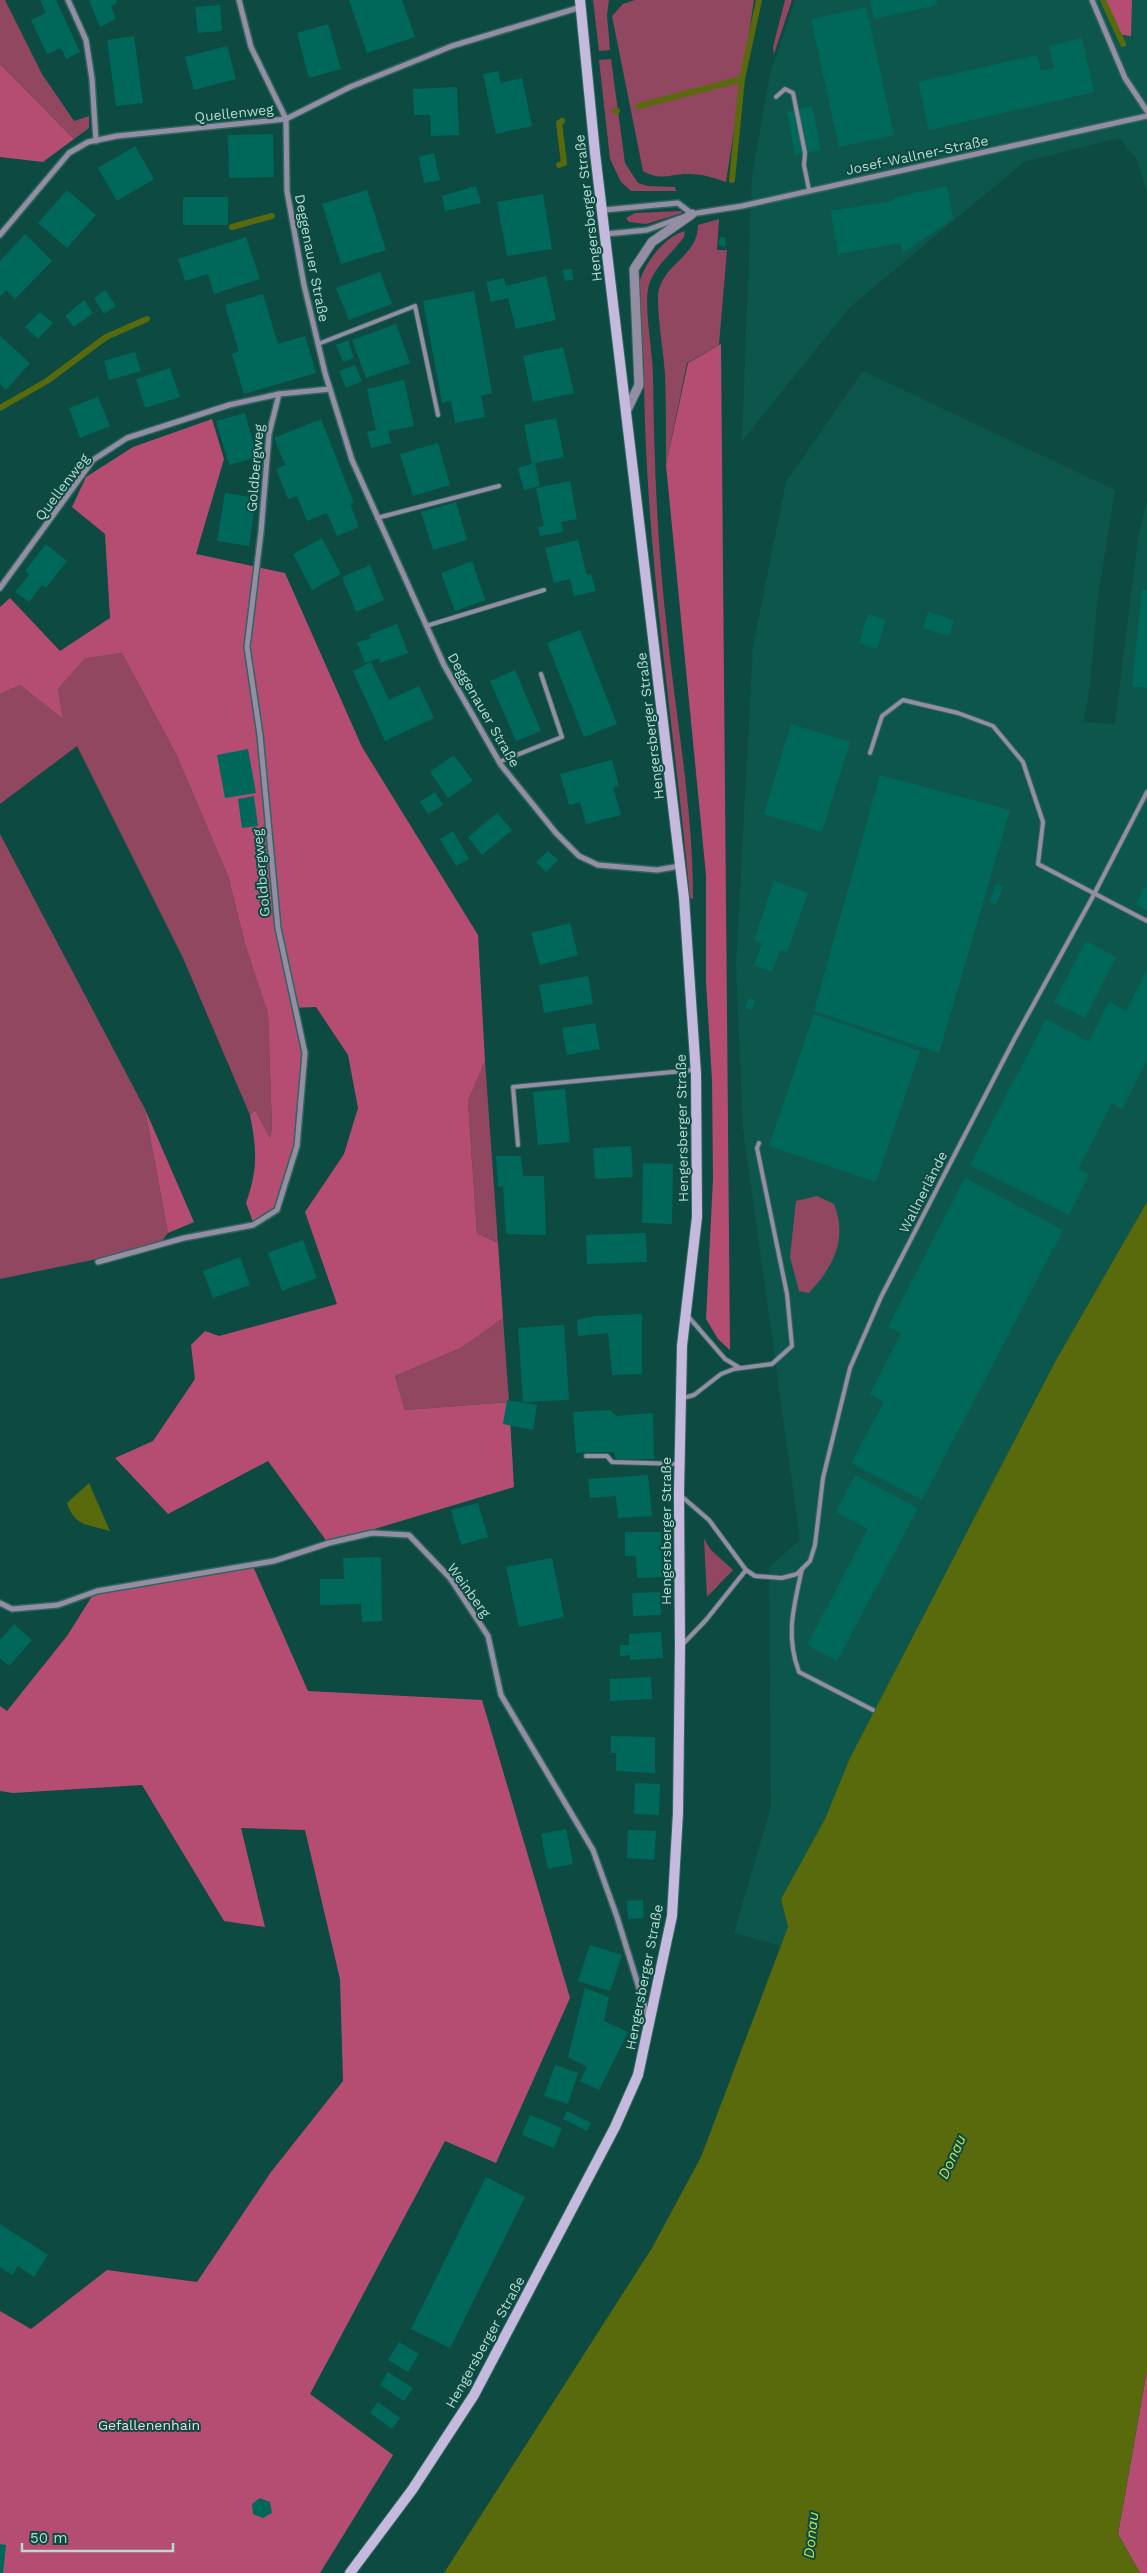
<svg xmlns="http://www.w3.org/2000/svg" width="1147" height="2573" viewBox="0 0 1147 2573" font-family="'Work Sans',sans-serif">
<rect width="100%" height="100%" fill="#0d4a41"/>
<!-- built -->
<g fill="#0d564c">
<polygon points="795,0 1147,0 1147,192 1136,158 1119,138 1024,162 850,307 742,441 752,176 770,74"/>
<polygon points="863,371 1115,490 1097,603 1091,676 1084,722 1115,724 1138,538 1147,499 1147,1202 1055,1362 850,1758 825,1819 781,1899 788,1927 782,1946 734,1933 771,1806 769,1567 800,1540 743,1128 736,966 753,646 786,482"/>
</g>
<!-- green -->
<g fill="#924760">
<polygon points="0,0 5,0 42,74 74,121 89,116 89,128 74,139 0,64"/>
<polygon points="593,0 609,0 607,15 610,50 599,51"/>
<path d="M635 0H754L726 182C714 178 703 174 690 174 671 173 662 182 643 171L612 16 623 4Z"/>
<polygon points="785,0 792,0 774,54 773,47"/>
<polygon points="611,59 625,163 638,183 648,186 675,187 676,191 631,191 621,182 610,159 599,60"/>
<polygon points="681,211 682,213 646,224 629,222 626,218 635,213"/>
<path d="M719 219 717 250H727L719 345 687 363 666 465C666 435 666 404 665 373 664 355 655 302 659 289 667 262 698 255 698 225Z"/>
<path d="M685 231 684 237C673 252 654 267 649 285 643 304 653 352 653 376 654 458 657 539 666 621 675 713 693 805 693 899L690 898C674 725 646 556 644 381 644 365 643 349 641 332 640 318 636 301 638 287 643 265 663 237 685 231Z"/>
<polygon points="122,653 177,756 228,876 245,944 268,1014 272,1128 270,1138 255,1110 250,1115 183,958 77,746 0,804 0,694 20,685 63,719 58,689 85,657"/>
<polygon points="0,834 145,1109 168,1233 161,1242 97,1259 0,1279"/>
<polygon points="485,1061 498,1243 477,1233 468,1101"/>
<path d="M817 1196 834 1204C848 1239 833 1267 809 1293L799 1291 790 1257 796 1201Z"/>
<polygon points="503,1318 509,1402 405,1410 395,1376 461,1348"/>
<polygon points="704,1539 711,1550 733,1570 707,1597"/>
</g>
<!-- forest -->
<g fill="#b54d72">
<path d="M1103 0H1132L1131 36 1116 34C1109 22 1110 11 1103 0Z"/>
<polygon points="0,64 74,139 43,162 0,157"/>
<polygon points="721,344 730,1350 718,1339 706,1319 713,1179 712,1080 706,982 706,875 666,465 688,363"/>
<path d="M212 419 224 459 196 554 285 573 362 747 478 935 485 1061 468 1101 477 1233 498 1243 503 1318 461 1348 395 1376 405 1410 509 1402 514 1487 328 1543 268 1461 168 1514 115 1458 153 1441 195 1379 191 1345 205 1331 219 1336 337 1304 305 1212 344 1154 358 1108 348 1055 316 1007 293 1008 302 1053 295 1146 276 1210 253 1222 246 1203C258 1168 257 1151 250 1115L255 1110 270 1138 272 1128 268 1014 245 944 228 876 177 756 122 653 85 658 58 689 63 719 20 685 0 694V607L10 598 60 651 110 618 105 534 72 507 86 477 133 447Z"/>
<polygon points="145,1109 194,1222 168,1233"/>
<polygon points="252,1564 308,1691 482,1700 570,1998 496,2163 445,2141 310,2394 393,2455 320,2573 0,2573 0,2311 31,2329 107,2270 197,2282 271,2172 343,2081 340,1979 305,1830 241,1828 265,1927 224,1921 142,1785 13,1793 0,1791 0,1706 7,1711 67,1636 96,1590"/>
<polygon points="1147,2370 1147,2573 1140,2573 1118,2534"/>
</g>
<!-- water -->
<g fill="#596a0c">
<polygon points="1147,1202 1147,2370 1118,2534 1140,2573 444,2573 652,2248 701,2157 788,1927 781,1899 825,1819 850,1758 1055,1362"/>
<path d="M89 1483 110 1531C88 1524 75 1527 67 1503Z"/>
</g>
<g fill="none" stroke-linecap="round" stroke-linejoin="round">
<!-- stream -->
<g stroke="#596a0c" stroke-width="6">
<polyline points="1103,0 1123,44"/>
<polyline points="639,106 742,79"/>
<polyline points="615,111 617,111"/>
<polyline points="559,165 564,163 559,123 562,121"/>
<polyline points="732,180 742,79 759,0"/>
<polyline points="232,227 272,216"/>
<polyline points="0,408 47,381 106,337 147,319"/>
</g>
</g>
<!-- building -->
<g fill="#00685b">
<polygon points="40,0 56,0 80,52 66,59 61,48 47,54 31,20 46,13"/>
<polygon points="89,0 116,0 117,3 111,6 116,19 100,27"/>
<polygon points="349,0 402,0 415,37 367,53"/>
<polygon points="870,0 936,0 937,5 874,19"/>
<polygon points="220,5 222,31 198,33 195,7"/>
<polygon points="866,7 894,135 839,147 811,19"/>
<polygon points="328,24 341,69 309,78 297,33"/>
<polygon points="134,36 143,103 116,106 107,40"/>
<polygon points="1082,38 1094,92 929,130 918,82 1037,55 1041,71 1054,68 1049,46"/>
<polygon points="227,46 236,79 194,90 185,57"/>
<polygon points="498,71 501,83 522,78 532,126 496,134 483,74"/>
<polygon points="457,87 459,135 431,136 430,115 414,115 413,89"/>
<polygon points="812,106 821,150 795,155 787,112"/>
<polygon points="273,134 274,177 229,178 228,135"/>
<polygon points="135,146 154,179 117,201 98,168"/>
<polygon points="434,153 440,180 424,183 419,157"/>
<polygon points="476,186 481,203 445,211 442,196"/>
<polygon points="947,186 953,219 902,253 901,243 838,254 831,211 893,201 893,198"/>
<polygon points="67,190 96,215 67,248 38,223"/>
<polygon points="367,190 386,250 341,264 322,204"/>
<polygon points="543,194 552,249 507,256 497,202"/>
<rect x="183" y="197" width="45" height="28"/>
<polygon points="25,234 52,261 15,299 6,290 0,297 0,261"/>
<polygon points="246,237 260,279 214,294 208,274 185,281 178,259"/>
<polygon points="720,237 726,238 725,247 718,245"/>
<polygon points="572,269 573,280 565,281 563,270"/>
<polygon points="380,272 392,304 349,320 336,288"/>
<polygon points="546,276 556,320 516,329 508,298 491,302 486,282 504,278 506,286"/>
<polygon points="105,290 116,306 104,314 94,298"/>
<polygon points="474,291 492,393 481,396 485,417 455,423 451,401 442,403 423,301"/>
<polygon points="263,294 278,344 305,336 316,373 244,394 232,354 239,352 225,305"/>
<polygon points="84,300 93,313 74,327 65,316"/>
<polygon points="40,312 53,323 38,339 25,327"/>
<polygon points="396,324 410,363 366,378 352,340"/>
<polygon points="0,336 30,363 6,390 0,384"/>
<polygon points="348,340 354,358 343,362 336,345"/>
<polygon points="563,347 574,393 533,402 523,356"/>
<polygon points="135,352 141,371 109,380 104,361"/>
<polygon points="355,365 362,381 346,388 339,371"/>
<polygon points="170,368 180,397 145,408 136,379"/>
<polygon points="404,380 414,426 388,431 391,443 371,448 367,432 376,430 367,389"/>
<polygon points="98,397 110,426 80,438 69,408"/>
<polygon points="245,413 257,457 229,465 216,421"/>
<polygon points="556,418 564,457 535,463 540,486 524,490 518,468 532,464 524,425"/>
<polygon points="321,419 354,503 350,504 359,527 337,536 327,513 307,521 297,496 288,499 276,469 285,465 274,438"/>
<polygon points="438,443 450,485 413,496 400,454"/>
<polygon points="570,481 577,519 561,522 563,532 540,536 538,527 544,526 536,488"/>
<polygon points="225,493 256,498 249,546 217,541"/>
<polygon points="456,502 467,540 433,550 421,512"/>
<polygon points="322,538 341,574 312,590 293,554"/>
<polygon points="578,540 587,575 591,574 596,591 574,596 570,579 554,583 545,548"/>
<polygon points="46,544 67,561 46,588 42,585 29,602 15,592 29,575 25,571"/>
<polygon points="472,561 485,600 455,611 441,573"/>
<polygon points="370,565 384,600 356,612 342,577"/>
<polygon points="1142,590 1147,590 1147,688 1132,686"/>
<polygon points="928,612 954,620 949,636 923,628"/>
<polygon points="868,614 886,620 877,649 859,643"/>
<polygon points="397,624 408,653 380,663 379,658 365,663 357,643 371,638 369,635"/>
<polygon points="580,630 617,724 584,737 547,643"/>
<polygon points="371,662 389,700 419,686 434,718 385,741 353,671"/>
<polygon points="515,670 541,731 516,741 490,681"/>
<polygon points="791,724 850,742 822,832 764,814"/>
<polygon points="248,749 256,793 225,798 217,755"/>
<polygon points="454,755 473,781 448,798 430,772"/>
<polygon points="612,760 619,786 613,787 621,815 586,824 580,802 569,805 560,774"/>
<polygon points="880,775 1010,810 939,1053 814,1011"/>
<polygon points="435,792 443,805 428,814 420,802"/>
<polygon points="254,796 258,826 242,828 238,799"/>
<polygon points="497,813 512,830 482,855 468,837"/>
<polygon points="453,831 469,859 456,866 440,839"/>
<polygon points="548,851 558,860 546,872 536,862"/>
<polygon points="774,881 808,893 787,952 780,950 772,972 754,965 762,943 754,941"/>
<polygon points="1147,883 1147,910 1136,904"/>
<polygon points="996,884 1003,887 996,905 989,902"/>
<polygon points="570,923 578,955 540,965 531,933"/>
<polygon points="1086,941 1116,957 1085,1018 1054,1002"/>
<polygon points="1147,970 1147,1060 1122,1109 1112,1103 1078,1169 1089,1175 1069,1215 970,1165 1046,1019 1089,1042 1109,1002 1126,1011"/>
<polygon points="588,976 593,1004 544,1013 539,985"/>
<polygon points="749,998 755,1001 752,1010 745,1008"/>
<polygon points="814,1014 920,1051 876,1182 769,1146"/>
<polygon points="595,1023 600,1049 567,1055 562,1028"/>
<polygon points="565,1089 570,1142 538,1145 533,1092"/>
<polygon points="631,1146 633,1177 595,1179 593,1148"/>
<polygon points="496,1156 521,1156 523,1176 544,1176 546,1235 506,1234 503,1186 498,1187"/>
<polygon points="643,1163 673,1164 672,1224 642,1223"/>
<polygon points="965,1178 1063,1230 922,1500 851,1463 884,1402 870,1394 901,1333 888,1327"/>
<polygon points="646,1233 647,1262 587,1264 586,1235"/>
<polygon points="303,1240 317,1278 282,1291 268,1253"/>
<polygon points="240,1257 250,1285 213,1298 203,1271"/>
<polygon points="642,1314 642,1374 612,1375 608,1333 578,1336 577,1320 595,1316"/>
<polygon points="564,1325 569,1400 523,1402 518,1328"/>
<polygon points="507,1400 537,1405 533,1430 503,1424"/>
<polygon points="610,1410 616,1416 653,1413 654,1459 616,1459 614,1452 576,1453 573,1412"/>
<polygon points="648,1475 652,1516 618,1518 616,1496 590,1498 588,1479"/>
<polygon points="855,1475 918,1508 837,1661 807,1645 868,1529 836,1512"/>
<polygon points="478,1503 488,1537 461,1545 451,1510"/>
<polygon points="625,1532 661,1532 662,1577 637,1578 636,1556 625,1556"/>
<polygon points="381,1557 382,1621 362,1622 361,1604 320,1605 320,1579 344,1579 343,1558"/>
<polygon points="552,1558 564,1617 519,1627 506,1567"/>
<polygon points="660,1592 661,1615 633,1616 632,1593"/>
<polygon points="14,1624 32,1640 9,1666 0,1658 0,1640"/>
<polygon points="661,1632 663,1658 630,1660 630,1655 620,1656 620,1645 629,1645 629,1634"/>
<polygon points="651,1677 652,1699 610,1701 610,1679"/>
<polygon points="611,1736 655,1737 655,1773 616,1771 616,1753 611,1753"/>
<polygon points="635,1783 660,1784 659,1815 634,1814"/>
<polygon points="566,1829 573,1864 548,1869 541,1834"/>
<polygon points="628,1830 656,1831 654,1860 627,1858"/>
<polygon points="643,1900 644,1918 628,1919 627,1901"/>
<polygon points="590,1945 622,1955 610,1991 578,1981"/>
<polygon points="585,1988 609,1997 604,2021 628,2032 599,2090 580,2081 587,2067 568,2057"/>
<polygon points="555,2065 578,2073 568,2104 544,2096"/>
<polygon points="567,2111 591,2123 587,2131 563,2119"/>
<polygon points="530,2115 562,2128 554,2148 522,2135"/>
<polygon points="486,2177 525,2197 450,2348 411,2329"/>
<polygon points="0,2224 48,2255 34,2277 18,2266 12,2275 0,2267"/>
<polygon points="399,2342 419,2354 408,2372 388,2360"/>
<polygon points="388,2372 413,2388 404,2401 380,2385"/>
<polygon points="378,2402 400,2418 392,2429 370,2413"/>
<polygon points="260,2498 270,2502 272,2513 263,2518 253,2514 252,2504"/>
<polygon points="0,2544 6,2545 3,2573 0,2573"/>
</g>
<g fill="none" stroke-linecap="round" stroke-linejoin="round">
<!-- service casing -->
<g stroke="#2f675e" stroke-width="6">
<g id="service">
<polyline points="776,97 785,89 793,93 805,153 804,165 809,190"/>
<polyline points="318,344 415,306 438,415"/>
<polyline points="377,518 499,486"/>
<polyline points="426,626 544,590"/>
<polyline points="870,753 882,716 903,700 958,713 993,726 1023,762 1043,822 1038,864 1147,921"/>
<polyline points="499,762 562,737 541,674"/>
<polyline points="518,1145 513,1087 694,1070"/>
<polyline points="687,1315 725,1359 740,1368"/>
<polyline points="683,1398 694,1395 721,1374 734,1369 772,1364 792,1346 787,1294 757,1148 759,1143"/>
<polyline points="586,1456 607,1456 612,1462 679,1464"/>
<polyline points="680,1495 709,1520 746,1570 755,1576 782,1578 797,1574 810,1561 815,1545 823,1478 850,1368 881,1297 1015,1038 1091,900 1147,792"/>
<path d="M802 1569C794 1606 785 1635 799 1672L873 1710"/>
<polyline points="682,1645 706,1620 746,1570"/>
</g>
</g>
<!-- minor casing -->
<g stroke="#2f675e" stroke-width="8">
<g id="minor">
<polyline points="68,0 86,40 92,79 96,141"/>
<polyline points="239,0 251,47 286,119 287,191 304,285 325,373 352,460 444,665 501,765 556,833 579,856 598,865 657,870 680,866"/>
<polyline points="1092,0 1125,78 1147,111"/>
<polyline points="604,210 678,203 692,214"/>
<polyline points="691,214 742,206 1147,116"/>
<polyline points="606,234 647,230 683,217"/>
<polyline points="0,235 69,153 88,142 117,136 286,119 350,87 452,46 581,7"/>
<polyline points="0,588 93,460 127,438 229,405 279,394"/>
<polyline points="98,1262 184,1238 253,1225 277,1210 297,1146 305,1053 278,928 260,735 247,647 261,532 269,434 279,394 330,389"/>
<polyline points="0,1603 12,1609 58,1605 97,1591 274,1561 329,1543 372,1533 409,1535 450,1578 488,1636 501,1695 593,1850 617,1917 648,2017"/>
</g>
</g>
<!-- tertiary casing -->
<g stroke="#2f675e" stroke-width="11">
<polyline id="tertiary" points="626,412 639,385 634,269 652,242 692,214"/>
</g>
<!-- secondary casing -->
<g stroke="#2f675e" stroke-width="12">
<polyline id="secondary" points="350,2573 412,2490 474,2395 615,2127 638,2075 672,1916 678,1813 680,1647 679,1493 682,1346 697,1217 696,1074 684,898 595,153 580,0"/>
</g>
<!-- service -->
<use href="#service" stroke="#958da4" stroke-width="4"/>
<!-- minor -->
<use href="#minor" stroke="#958da4" stroke-width="5"/>
<!-- tertiary -->
<use href="#tertiary" stroke="#958da4" stroke-width="9"/>
<!-- secondary -->
<use href="#secondary" stroke="#c5b9dd" stroke-width="10"/>
</g>
<g text-anchor="middle" dominant-baseline="central" stroke-width="4" stroke-linejoin="round" paint-order="stroke">
<!-- street labels -->
<g font-size="14" fill="#b7dad2" stroke="#0d4a41">
<text transform="translate(234 113) rotate(-6)">Quellenweg</text>
<text transform="translate(917 155) rotate(-12)">Josef-Wallner-Straße</text>
<text transform="translate(588 208) rotate(-97)">Hengersberger Straße</text>
<text transform="translate(312 258) rotate(79)">Deggenauer Straße</text>
<text transform="translate(255 468) rotate(-85)">Goldbergweg</text>
<text transform="translate(62 487) rotate(-53)">Quellenweg</text>
<text transform="translate(484 710) rotate(60)">Deggenauer Straße</text>
<text transform="translate(650 726) rotate(-97)">Hengersberger Straße</text>
<text transform="translate(261 873) rotate(-95)">Goldbergweg</text>
<text transform="translate(682 1128) rotate(-91)">Hengersberger Straße</text>
<text transform="translate(923 1192) rotate(-63)">Wallnerlände</text>
<text transform="translate(666 1531) rotate(-90)">Hengersberger Straße</text>
<text transform="translate(469 1590) rotate(54)">Weinberg</text>
<text transform="translate(644 1977) rotate(-79)">Hengersberger Straße</text>
<text transform="translate(485 2342) rotate(-61)">Hengersberger Straße</text>
</g>
<!-- park labels -->
<g font-size="14" fill="#f4d7de" stroke="#0d4a41">
<text x="149" y="2425">Gefallenenhain</text>
</g>
<!-- water labels -->
<g font-size="15" font-style="italic" fill="#c3e252" stroke="#0d4a41">
<text transform="translate(952 2157) rotate(-65)">Donau</text>
<text transform="translate(811 2535) rotate(-84)">Donau</text>
</g>
</g>
<!-- scale -->
<path d="M22 2543v8h151v-8" fill="none" stroke="#b7dad2" stroke-width="2.5"/>
<text x="30" y="2543" font-size="15" fill="#b7dad2" stroke="#0d4a41" stroke-width="4" paint-order="stroke">50 m</text>
</svg>
